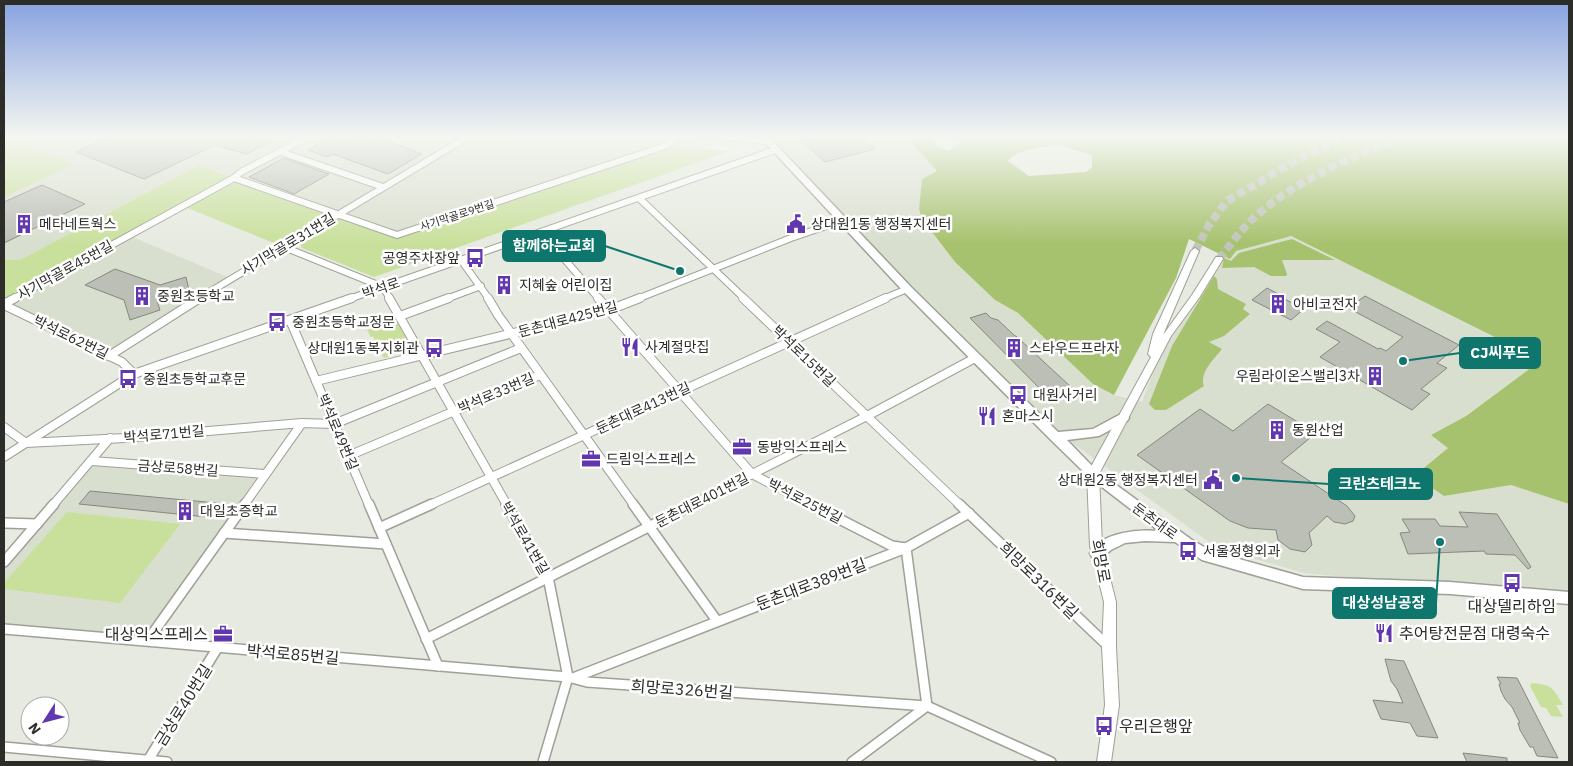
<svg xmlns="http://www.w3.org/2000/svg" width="1573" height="766" viewBox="0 0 1573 766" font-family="'IBM Plex Sans','Noto Sans KR',sans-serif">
<rect width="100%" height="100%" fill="#e6eae0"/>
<!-- built -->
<g fill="#d9dfcf">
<polygon points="6,136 906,136 938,171 922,179 919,209 922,219 955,262 995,300 1018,313 1093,384 1114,395 1142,402 1167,335 1219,259 1223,255 1230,259 1236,251 1290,236 1519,349 1532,361 1532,367 1465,416 1431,435 1449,447 1414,476 1444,496 1511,485 1569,504 1569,598 1304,573 1217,548 1063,436 763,138 668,145 397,235 199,165 20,260 4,260 4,197 68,166 70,162"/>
<polygon points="130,236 230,278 107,355 6,305"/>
<polygon points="92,461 263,475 146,638 4,625 4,564"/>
</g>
<!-- green -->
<g fill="#c9e09c">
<polygon points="4,136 70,162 69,166 4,197"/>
<polygon points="671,146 730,151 374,277 302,248 299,242 300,238 284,247 185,207 237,180 336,215 336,219 341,218 391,235"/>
<polygon points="199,165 234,178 4,301 4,260 20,260"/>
<polygon points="392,321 397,321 406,338 390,344 395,354 384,358 373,341 375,340 373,336 371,337 367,330"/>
<polygon points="67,512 180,524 120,603 4,589 4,583"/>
<path d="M1532 683C1553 685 1553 688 1563 705H1556L1563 717 1551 716 1546 708 1541 707 1530 686Z"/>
</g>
<!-- forest -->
<g fill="#a7c26e" fill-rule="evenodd">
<path d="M906 136H929L938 147 949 151 965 139 976 136H1569V504L1511 485 1444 496 1414 476 1448 448 1431 435 1466 416 1532 367V361L1519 349 1291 236 1236 251 1230 259 1189 239 1176 278 1114 395 1093 384 1018 313 995 300 955 262 922 219 919 209 922 179 937 171ZM1058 145 1092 155V167L1086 172 1029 176 1008 161C1018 148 1042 148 1058 145Z"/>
<polygon points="1292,239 1335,260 1282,260 1287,274 1286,276 1271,276 1254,267 1222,268 1224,258 1231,261 1239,253"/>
<path d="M1214 276 1217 279 1218 289 1246 304 1243 309 1250 314 1224 336 1209 342 1222 349C1214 359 1199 373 1204 386L1166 410H1155L1149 404 1172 346Z"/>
</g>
<!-- building -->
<g fill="#bcbfb6" stroke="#85887f">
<polygon points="110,136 283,136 246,154 215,145 144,179 76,152"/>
<polygon points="333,136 355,136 362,138 365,136 376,136 422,154 388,174 333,154 328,157 308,150"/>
<polygon points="797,136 860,136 875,149 825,162"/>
<polygon points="284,158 320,171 329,174 294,194 249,177"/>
<polygon points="42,185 85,204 4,243 4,202"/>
<polygon points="115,269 160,285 186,277 189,290 157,301 160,310 130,320 124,300 85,285"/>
<polygon points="1267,288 1280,295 1279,296 1304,309 1291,320 1252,300"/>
<polygon points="1365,296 1459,345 1437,363 1447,368 1421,389 1430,394 1412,410 1320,357 1340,342 1316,329 1327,321 1378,349 1380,348 1386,351 1403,337 1348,308"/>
<polygon points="986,313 991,318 998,320 1015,336 1016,336 1072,388 1048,397 970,318"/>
<polygon points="1268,404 1316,433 1281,462 1347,506 1355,516 1353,521 1345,524 1334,522 1327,516 1309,533 1312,545 1305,552 1290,549 1278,540 1276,530 1248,528 1230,521 1137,455 1200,409 1233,431"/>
<polygon points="90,491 227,504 217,518 79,504"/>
<polygon points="1459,512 1497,514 1531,567 1528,569 1515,555 1486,554 1484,551 1408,554 1400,533 1410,532 1402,519 1435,519 1440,526 1468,527"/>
<polygon points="1385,659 1404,661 1438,738 1417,736 1410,723 1381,719 1373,700 1403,703 1397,689 1391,681"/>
<polygon points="1497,677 1517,678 1558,758 1537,756 1533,747 1530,747 1520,730 1518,723 1520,723 1512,707 1505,699 1501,691 1499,684 1501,684"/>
<polygon points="1463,753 1507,758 1507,762 1467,762"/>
</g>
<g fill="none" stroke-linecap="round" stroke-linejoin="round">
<!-- secondary-tunnel -->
<g stroke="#c1c4bb" stroke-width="8" stroke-dasharray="8 4" stroke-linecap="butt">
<polyline points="1195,251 1209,225 1227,201 1300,158 1349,136"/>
<path d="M1219 259C1231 244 1242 228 1257 215 1299 179 1352 157 1403 136"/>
</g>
<!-- minor-far2 casing -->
<g stroke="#9da197" stroke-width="8">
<g id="minor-far2">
<polyline points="281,152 383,187"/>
<polyline points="234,178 397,235 668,145 678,136"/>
<polyline points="639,198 745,299"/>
<polyline points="541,232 599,299"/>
<polyline points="284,247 383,287 390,299"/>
<polyline points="461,260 489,299"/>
<polyline points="13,299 234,178 241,172 310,136"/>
<polyline points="198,299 469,136"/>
<polyline points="349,299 775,150"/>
<polyline points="446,299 481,286"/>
<polyline points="637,299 791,238 841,221"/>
<polyline points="883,299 907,289"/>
</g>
</g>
<!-- minor-far1 casing -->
<g stroke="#9da197" stroke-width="10">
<g id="minor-far1">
<polyline points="389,298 507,505"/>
<polyline points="488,298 498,315 634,505"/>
<polyline points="598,298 752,474 812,505"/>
<polyline points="743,298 960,505"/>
<polyline points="4,304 15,298"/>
<polyline points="4,305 122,362 134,374"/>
<polyline points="400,316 449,298"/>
<polyline points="290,320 369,505"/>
<polyline points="109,356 200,298"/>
<polyline points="316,381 609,310 640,298"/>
<polyline points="4,427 26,443 125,438 302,423 334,424 521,348"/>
<polyline points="348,456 540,375"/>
<polyline points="4,457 134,374 352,298"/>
<polyline points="92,461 265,474"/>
<polyline points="53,505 110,438"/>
<polyline points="244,505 302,423"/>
<polyline points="430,505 886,298"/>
<polyline points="691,505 867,416 975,358"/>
</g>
</g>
<!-- minor casing -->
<g stroke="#9da197" stroke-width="12">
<g id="minor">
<polyline points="369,504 438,666"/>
<polyline points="506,504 548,577 568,677 543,762"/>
<polyline points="633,504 717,621"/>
<polyline points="810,504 892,546 906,548"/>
<polyline points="959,504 1109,647"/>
<polyline points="4,523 37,524"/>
<polyline points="379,528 432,504"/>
<polyline points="224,533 386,544"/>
<polyline points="906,548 927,706"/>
<polyline points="4,562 54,504"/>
<polyline points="4,629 568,677 587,682 927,706 1051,762"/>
<polyline points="426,639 694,504"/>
<polyline points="148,640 245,504"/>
<polyline points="573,678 906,548 969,513"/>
<polyline points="4,747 167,762"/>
<polyline points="147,762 218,647"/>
<polyline points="852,762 927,706"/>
</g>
</g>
<!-- tertiary casing -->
<g stroke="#9da197" stroke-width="2">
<polygon id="tertiary" points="701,136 727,136 767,140 770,142 767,144 704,138"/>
</g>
<!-- secondary casing -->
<g stroke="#9da197" stroke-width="2">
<polygon id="secondary" points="1195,248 1199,251 1163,335 1192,295 1216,257 1222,257 1223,259 1199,298 1171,336 1099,474 1102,546 1116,602 1116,647 1119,705 1111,762 1097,762 1105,705 1102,647 1104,602 1090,546 1087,474 1151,357 1148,354 1153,334 1191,251"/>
</g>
<!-- primary casing -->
<g stroke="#9da197" stroke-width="3">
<path id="primary" d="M759 136H768L911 287 1058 432 1093 429 1119 415H1127L1129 418 1127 421 1099 436 1067 440 1097 471 1192 540 1211 551 1303 577 1450 582 1569 592V604L1450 594 1303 589 1202 560 1175 542 1145 541 1125 543 1111 550 1102 557 1097 559 1092 557 1090 553C1101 532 1139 529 1159 531L1089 477 1051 440 903 291Z"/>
</g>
<!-- minor-far2 -->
<use href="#minor-far2" stroke="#fff" stroke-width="6"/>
<!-- minor-far1 -->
<use href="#minor-far1" stroke="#fff" stroke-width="8"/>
<!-- minor -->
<use href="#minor" stroke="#fff" stroke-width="9"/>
<!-- tertiary -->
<use href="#tertiary" fill="#fff" fill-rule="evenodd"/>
<!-- secondary -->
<use href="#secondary" fill="#fff" fill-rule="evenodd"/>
<!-- primary -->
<use href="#primary" fill="#fff" fill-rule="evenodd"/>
</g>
<!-- sky -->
<linearGradient id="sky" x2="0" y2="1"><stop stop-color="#88a2e0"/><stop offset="0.56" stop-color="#f4f6f1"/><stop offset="1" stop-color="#f4f6f1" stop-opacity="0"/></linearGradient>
<rect width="1573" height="244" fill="url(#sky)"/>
<!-- icons -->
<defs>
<g id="building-bare" transform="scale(1.5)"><path d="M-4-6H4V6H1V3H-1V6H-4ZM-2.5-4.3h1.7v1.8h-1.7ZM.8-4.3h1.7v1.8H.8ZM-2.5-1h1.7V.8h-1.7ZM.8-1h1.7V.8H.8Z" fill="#6137af" stroke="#fff" stroke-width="2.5" paint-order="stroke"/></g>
<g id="civic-bare" transform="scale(1.5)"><path d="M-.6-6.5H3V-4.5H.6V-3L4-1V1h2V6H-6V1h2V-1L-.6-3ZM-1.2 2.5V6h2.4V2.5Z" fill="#6137af" stroke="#fff" stroke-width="2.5" paint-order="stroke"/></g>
<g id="bus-bare" transform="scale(1.5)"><path d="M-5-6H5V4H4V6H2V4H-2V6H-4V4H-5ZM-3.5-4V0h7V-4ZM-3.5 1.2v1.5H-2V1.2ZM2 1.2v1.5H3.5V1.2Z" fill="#6137af" stroke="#fff" stroke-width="2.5" paint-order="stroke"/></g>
<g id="restaurant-bare" transform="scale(1.5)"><path d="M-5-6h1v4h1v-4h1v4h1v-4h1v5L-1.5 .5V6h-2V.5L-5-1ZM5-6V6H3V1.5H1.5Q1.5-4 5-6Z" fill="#6137af" stroke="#fff" stroke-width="2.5" paint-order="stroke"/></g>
<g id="office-bare" transform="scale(1.5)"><path d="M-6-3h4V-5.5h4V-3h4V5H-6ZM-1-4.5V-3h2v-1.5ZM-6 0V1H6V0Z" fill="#6137af" stroke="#fff" stroke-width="2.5" paint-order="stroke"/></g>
</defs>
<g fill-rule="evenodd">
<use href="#building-bare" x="24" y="224"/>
<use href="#civic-bare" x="796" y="224"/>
<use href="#bus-bare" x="475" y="258"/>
<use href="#building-bare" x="504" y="285"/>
<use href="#building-bare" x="142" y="296"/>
<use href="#building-bare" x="1278" y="304"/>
<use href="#bus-bare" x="277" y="322"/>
<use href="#restaurant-bare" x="630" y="347"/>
<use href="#bus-bare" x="434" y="348"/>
<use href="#building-bare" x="1014" y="348"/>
<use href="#building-bare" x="1375" y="376"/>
<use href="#bus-bare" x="128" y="379"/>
<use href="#bus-bare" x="1018" y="395"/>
<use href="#restaurant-bare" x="987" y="416"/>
<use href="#building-bare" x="1277" y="430"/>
<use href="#office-bare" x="742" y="447"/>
<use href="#office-bare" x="591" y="459"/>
<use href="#civic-bare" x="1213" y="480"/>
<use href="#building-bare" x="185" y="511"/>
<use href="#bus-bare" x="1188" y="551"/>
<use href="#bus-bare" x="1512" y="583"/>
<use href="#restaurant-bare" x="1384" y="633"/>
<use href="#office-bare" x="223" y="634"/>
<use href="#bus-bare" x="1104" y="726"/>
</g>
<g text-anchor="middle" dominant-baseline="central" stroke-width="5" stroke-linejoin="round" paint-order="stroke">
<!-- far-street labels -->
<g font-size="11" fill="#2c2d29" stroke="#fff">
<text transform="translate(457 215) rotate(-18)">사기막골로9번길</text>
</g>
<!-- poi labels -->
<g font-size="14" fill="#2c2d29" stroke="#fff" text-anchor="start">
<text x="39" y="224">메타네트웍스</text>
<text x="811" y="224">상대원1동 행정복지센터</text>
<text x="460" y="258" text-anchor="end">공영주차장앞</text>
<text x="519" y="285">지혜숲 어린이집</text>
<text x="157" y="296">중원초등학교</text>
<text x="1293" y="304">아비코전자</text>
<text x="292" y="322">중원초등학교정문</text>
<text x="645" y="347">사계절맛집</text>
<text x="419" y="348" text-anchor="end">상대원1동복지회관</text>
<text x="1029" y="348">스타우드프라자</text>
<text x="1360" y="376" text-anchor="end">우림라이온스밸리3차</text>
<text x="143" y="379">중원초등학교후문</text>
<text x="1033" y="395">대원사거리</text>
<text x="1002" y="416">혼마스시</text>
<text x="1292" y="430">동원산업</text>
<text x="757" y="447">동방익스프레스</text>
<text x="606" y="459">드림익스프레스</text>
<text x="1198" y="480" text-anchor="end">상대원2동 행정복지센터</text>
<text x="200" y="511">대일초증학교</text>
<text x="1203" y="551">서울정형외과</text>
</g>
<!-- street labels -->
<g font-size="14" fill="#2c2d29" stroke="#fff">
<text transform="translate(288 244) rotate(-31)">사기막골로31번길</text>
<text transform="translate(65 270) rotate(-29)">사기막골로45번길</text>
<text transform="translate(381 288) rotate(-19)">박석로</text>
<text transform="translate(568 319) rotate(-15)">둔촌대로425번길</text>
<text transform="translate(71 337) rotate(26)">박석로62번길</text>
<text transform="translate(804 356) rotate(44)">박석로15번길</text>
<text transform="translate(496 393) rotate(-23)">박석로33번길</text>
<text transform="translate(643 408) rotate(-25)">둔촌대로413번길</text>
<text transform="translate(338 432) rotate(67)">박석로49번길</text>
<text transform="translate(164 434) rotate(-5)">박석로71번길</text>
<text transform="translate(178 468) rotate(4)">금상로58번길</text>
<text transform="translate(702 500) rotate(-27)">둔촌대로401번길</text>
<text transform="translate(805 501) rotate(27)">박석로25번길</text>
<text transform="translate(1155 521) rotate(36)">둔촌대로</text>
<text transform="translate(525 538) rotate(60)">박석로41번길</text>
</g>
<!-- near-street labels -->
<g font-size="16" fill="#2c2d29" stroke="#fff">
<text transform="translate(1101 561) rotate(79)">희망로</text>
<text transform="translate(1039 580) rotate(44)">희망로316번길</text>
<text transform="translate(811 584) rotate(-21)">둔촌대로389번길</text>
<text transform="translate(293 654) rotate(5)">박석로85번길</text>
<text transform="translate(682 689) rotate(4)">희망로326번길</text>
<text transform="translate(183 705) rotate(-58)">금상로40번길</text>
</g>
<!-- near-poi labels -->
<g font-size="16" fill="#2c2d29" stroke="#fff" text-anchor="start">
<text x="1512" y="606" text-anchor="middle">대상델리하임</text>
<text x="1399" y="633">추어탕전문점 대령숙수</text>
<text x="208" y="634" text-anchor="end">대상익스프레스</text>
<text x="1119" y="726">우리은행앞</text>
</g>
</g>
<!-- callouts -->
<path fill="none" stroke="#0f766e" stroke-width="2" d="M680 271L605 246M1403 361L1460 353M1236 478L1329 484M1440 542L1436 603"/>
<g fill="#0f766e" stroke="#fff" stroke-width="2">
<circle cx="680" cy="271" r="5"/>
<circle cx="1403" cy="361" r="5"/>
<circle cx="1236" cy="478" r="5"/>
<circle cx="1440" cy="542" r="5"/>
</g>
<g fill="#0f766e" stroke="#0f766e" stroke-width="2">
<rect x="503" y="231" width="102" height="30" rx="5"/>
<rect x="1460" y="338" width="80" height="30" rx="5"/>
<rect x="1329" y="469" width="103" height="30" rx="5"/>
<rect x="1333" y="588" width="103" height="30" rx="5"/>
</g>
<g font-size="15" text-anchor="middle" font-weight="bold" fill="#fff">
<text x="554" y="251">함께하는교회</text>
<text x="1500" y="358">CJ씨푸드</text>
<text x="1380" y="489">크란츠테크노</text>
<text x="1384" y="608">대상성남공장</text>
</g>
<!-- border -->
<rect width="1573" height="766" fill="none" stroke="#2c2d29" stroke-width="10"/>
<!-- north arrow -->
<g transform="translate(45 721) rotate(234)"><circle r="24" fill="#ffffff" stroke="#ababa9"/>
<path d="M0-4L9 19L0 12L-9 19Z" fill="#6137af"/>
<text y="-8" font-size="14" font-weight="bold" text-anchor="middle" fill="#2c2d29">N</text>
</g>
</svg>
